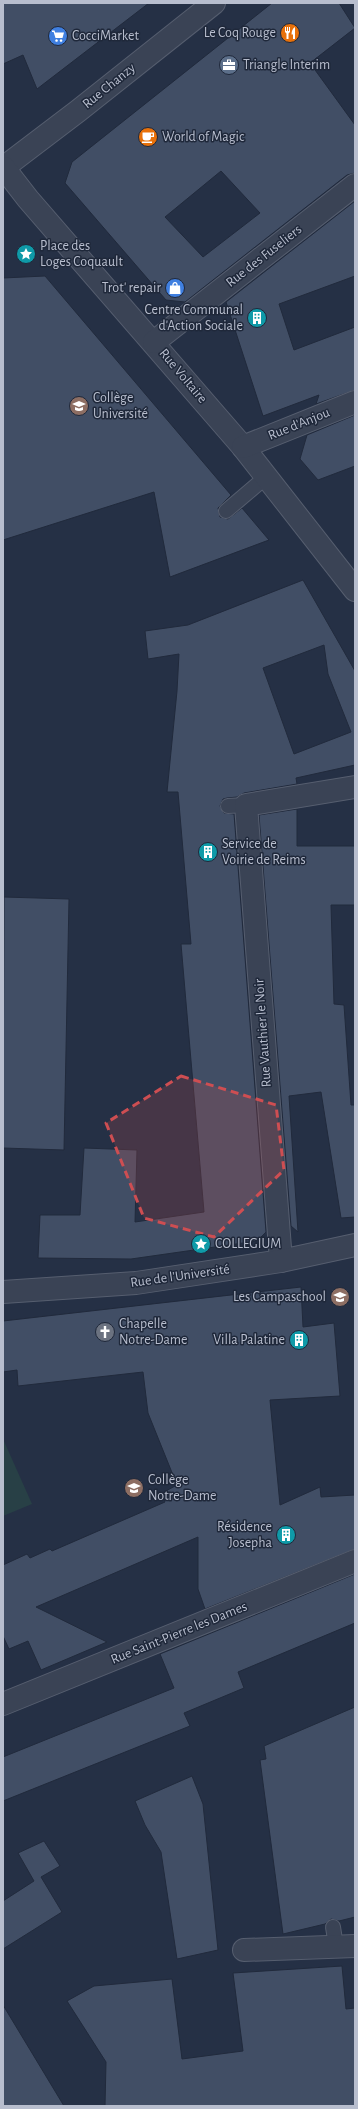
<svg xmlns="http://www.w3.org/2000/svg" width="358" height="2109" viewBox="0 0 358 2109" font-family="'Alegreya Sans',sans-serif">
<rect width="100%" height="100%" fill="#253045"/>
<!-- green -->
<polygon fill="#284046" points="3,1439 32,1504 3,1516"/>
<!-- building -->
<g fill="#414e65" stroke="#212a3c" fill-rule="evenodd">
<polygon points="3,3 149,3 37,89 23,55 3,64"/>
<path d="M272 3H339L355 28 310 63 355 125V173L347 175 185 302 166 300 65 183 72 162ZM221 171 260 213 203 257 165 217Z"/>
<polygon points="355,201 355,276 279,304 294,350 355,327 355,390 316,404 319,395 263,416 226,302"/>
<polygon points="45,276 231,495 218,508 220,517 228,519 242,508 269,540 170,577 154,492 3,540 3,278"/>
<polygon points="355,415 355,466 318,480 300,459 307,435"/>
<path d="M303 580 355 671V765L296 778 297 784 244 793 237 797 227 798 223 799 220 806 224 813 234 814 266 1232 257 1241 131 1259 38 1258 40 1215H80L84 1148 137 1150 135 1222 204 1212 181 944H191L178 792H167L177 691 179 654 148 659 145 631 188 625ZM324 645 328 674 351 732 294 754 263 668Z"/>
<polygon points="297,809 297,846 355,846 355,905 331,905 334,1004 344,1005 351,1105 355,1105 355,1217 341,1218 321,1092 289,1096 298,1232 291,1226 259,815"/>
<polygon points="4,897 69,899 64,1150 3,1148"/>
<polygon points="301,1287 303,1327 334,1323 340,1396 270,1400 280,1505 320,1487 321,1497 355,1495 355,1549 205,1609 198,1589 198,1537 36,1607 107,1642 41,1670 28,1641 9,1649 3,1636 3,1565 27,1554 30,1558 50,1549 52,1551 165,1502 162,1493 177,1485 148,1413 143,1372 18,1386 17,1370 3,1372 3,1321"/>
<polygon points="355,1574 355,1623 238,1672 244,1688 184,1713 190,1726 3,1801 3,1757 174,1688 160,1654"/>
<polygon points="355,1707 355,1917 339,1921 331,1919 325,1924 283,1934 260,1760 266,1759 264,1746"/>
<polygon points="192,1776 203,1804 218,1950 177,1959 161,1852 145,1825 135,1801"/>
<polygon points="44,1841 60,1866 41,1877 62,1912 3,1949 3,1901 34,1881 18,1853"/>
<polygon points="342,1966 346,2009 355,2008 355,2106 105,2106 106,2062 67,2001 94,1986 172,1979 182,2059 243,2051 233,1973"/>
<polygon points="3,2005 64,2106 3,2106"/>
</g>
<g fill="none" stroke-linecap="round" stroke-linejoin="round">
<!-- service casing -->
<g stroke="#565e6f" stroke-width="16">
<g id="service">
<polyline points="226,511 266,477"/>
<polyline points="228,806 246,805"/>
<polyline points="333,1927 336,1946"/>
</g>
</g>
<!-- minor casing -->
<g stroke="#565e6f" stroke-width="24">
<g id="minor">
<polyline points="3,168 78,111 214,3"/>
<polyline points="4,168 28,199 243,447 355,590"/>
<polyline points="154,342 355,185"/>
<polyline points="243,447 355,402"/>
<polyline points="281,1261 246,805 355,787"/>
<polyline points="3,1292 136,1283 281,1261 355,1245"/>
<polyline points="3,1704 355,1561"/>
<polyline points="244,1950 355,1946"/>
</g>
</g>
<!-- service -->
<use href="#service" stroke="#3a4355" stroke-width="14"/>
<!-- minor -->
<use href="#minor" stroke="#3a4355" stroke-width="22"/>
</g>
<!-- marked area -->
<path fill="#ce4e52" fill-opacity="0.2" stroke="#ce4e52" stroke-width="3" stroke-dasharray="8 5" stroke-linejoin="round" d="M181 1076 276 1105 284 1170 214 1237 144 1218 106 1123Z"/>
<!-- icons -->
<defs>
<g id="restaurant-disc" transform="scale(1)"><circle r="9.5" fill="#e8710a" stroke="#1f283a"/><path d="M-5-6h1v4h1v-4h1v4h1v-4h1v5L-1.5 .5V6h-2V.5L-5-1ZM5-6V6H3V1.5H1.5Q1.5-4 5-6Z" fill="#fff"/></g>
<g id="supermarket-disc" transform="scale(1)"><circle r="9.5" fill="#3f7fe0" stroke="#1f283a"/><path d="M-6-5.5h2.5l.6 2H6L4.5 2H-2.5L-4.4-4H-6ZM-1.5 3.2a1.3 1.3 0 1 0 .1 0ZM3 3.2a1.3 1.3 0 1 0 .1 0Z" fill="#fff"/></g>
<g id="office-disc" transform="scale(1)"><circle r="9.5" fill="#5c6f8a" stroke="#1f283a"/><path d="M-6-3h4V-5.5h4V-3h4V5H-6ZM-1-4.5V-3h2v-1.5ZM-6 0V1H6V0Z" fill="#fff"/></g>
<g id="cafe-disc" transform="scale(1)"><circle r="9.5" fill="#e8710a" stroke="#1f283a"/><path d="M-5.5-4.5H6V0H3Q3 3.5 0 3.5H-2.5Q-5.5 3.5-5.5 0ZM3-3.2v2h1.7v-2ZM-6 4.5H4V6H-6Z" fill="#fff"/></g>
<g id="sight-disc" transform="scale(1)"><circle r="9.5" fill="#0f9aa8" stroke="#1f283a"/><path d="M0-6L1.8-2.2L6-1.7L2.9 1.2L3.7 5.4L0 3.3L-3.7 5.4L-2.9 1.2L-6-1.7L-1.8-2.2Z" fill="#fff"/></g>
<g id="shop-disc" transform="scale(1)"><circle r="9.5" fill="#3f7fe0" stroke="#1f283a"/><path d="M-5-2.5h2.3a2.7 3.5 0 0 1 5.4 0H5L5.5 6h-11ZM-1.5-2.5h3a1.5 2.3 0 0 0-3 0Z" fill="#fff"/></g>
<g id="building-disc" transform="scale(1)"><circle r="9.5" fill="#0f9aa8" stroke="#1f283a"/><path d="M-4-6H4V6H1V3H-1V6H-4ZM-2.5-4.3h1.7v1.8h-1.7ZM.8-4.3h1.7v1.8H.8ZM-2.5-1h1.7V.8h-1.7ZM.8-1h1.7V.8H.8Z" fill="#fff"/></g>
<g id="school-disc" transform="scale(1)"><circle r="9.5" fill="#8d6e63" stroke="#1f283a"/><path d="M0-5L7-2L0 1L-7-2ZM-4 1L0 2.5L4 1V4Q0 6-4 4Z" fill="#fff"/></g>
<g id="church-disc" transform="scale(1)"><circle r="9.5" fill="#6b7280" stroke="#1f283a"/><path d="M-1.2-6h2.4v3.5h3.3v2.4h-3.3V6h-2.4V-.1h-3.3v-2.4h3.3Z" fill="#fff"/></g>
</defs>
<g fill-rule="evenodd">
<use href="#restaurant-disc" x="290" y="33"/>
<use href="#supermarket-disc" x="58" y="36"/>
<use href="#office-disc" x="229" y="65"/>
<use href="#cafe-disc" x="148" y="137"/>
<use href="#sight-disc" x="26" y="254"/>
<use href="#shop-disc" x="175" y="288"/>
<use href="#building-disc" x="257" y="318"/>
<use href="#school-disc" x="79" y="406"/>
<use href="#building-disc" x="208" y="852"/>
<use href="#sight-disc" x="201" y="1244"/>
<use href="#school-disc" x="340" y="1297"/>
<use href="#church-disc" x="105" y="1332"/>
<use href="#building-disc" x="299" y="1340"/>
<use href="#school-disc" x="134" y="1488"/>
<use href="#building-disc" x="286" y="1535"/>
</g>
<g text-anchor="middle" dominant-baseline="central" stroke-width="3" stroke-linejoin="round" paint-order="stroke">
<!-- poi labels -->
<g font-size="14" fill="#b8bece" stroke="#1f283a" text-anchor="start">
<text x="276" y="33" text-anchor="end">Le Coq Rouge</text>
<text x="72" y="36">CocciMarket</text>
<text x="243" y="65">Triangle Interim</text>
<text x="162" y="137">World of Magic</text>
<text x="40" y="246">Place des<tspan x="40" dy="16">Loges Coquault</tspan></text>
<text x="161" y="288" text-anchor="end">Trot' repair</text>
<text x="243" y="310" text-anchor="end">Centre Communal<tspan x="243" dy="16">d'Action Sociale</tspan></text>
<text x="93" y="398">Collège<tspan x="93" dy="16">Université</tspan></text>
<text x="222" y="844">Service de<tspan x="222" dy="16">Voirie de Reims</tspan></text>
<text x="215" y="1244">COLLEGIUM</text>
<text x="326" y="1297" text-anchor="end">Les Campaschool</text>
<text x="119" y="1324">Chapelle<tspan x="119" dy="16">Notre-Dame</tspan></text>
<text x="285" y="1340" text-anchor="end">Villa Palatine</text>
<text x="148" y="1480">Collège<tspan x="148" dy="16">Notre-Dame</tspan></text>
<text x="272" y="1527" text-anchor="end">Résidence<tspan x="272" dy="16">Josepha</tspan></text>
</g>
<!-- street labels -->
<g font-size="14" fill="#b8bece" stroke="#1f283a">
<text transform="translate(109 86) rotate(-39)">Rue Chanzy</text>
<text transform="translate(264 256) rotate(-38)">Rue des Fuseliers</text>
<text transform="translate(183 376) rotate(50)">Rue Voltaire</text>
<text transform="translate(299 424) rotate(-22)">Rue d'Anjou</text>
<text transform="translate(263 1033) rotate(-94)">Rue Vauthier le Noir</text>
<text transform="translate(180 1276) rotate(-8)">Rue de l'Université</text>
<text transform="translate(179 1633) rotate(-22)">Rue Saint-Pierre les Dames</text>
</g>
</g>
<!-- border -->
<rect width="358" height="2109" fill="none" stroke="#b8bece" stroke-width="8"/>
</svg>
